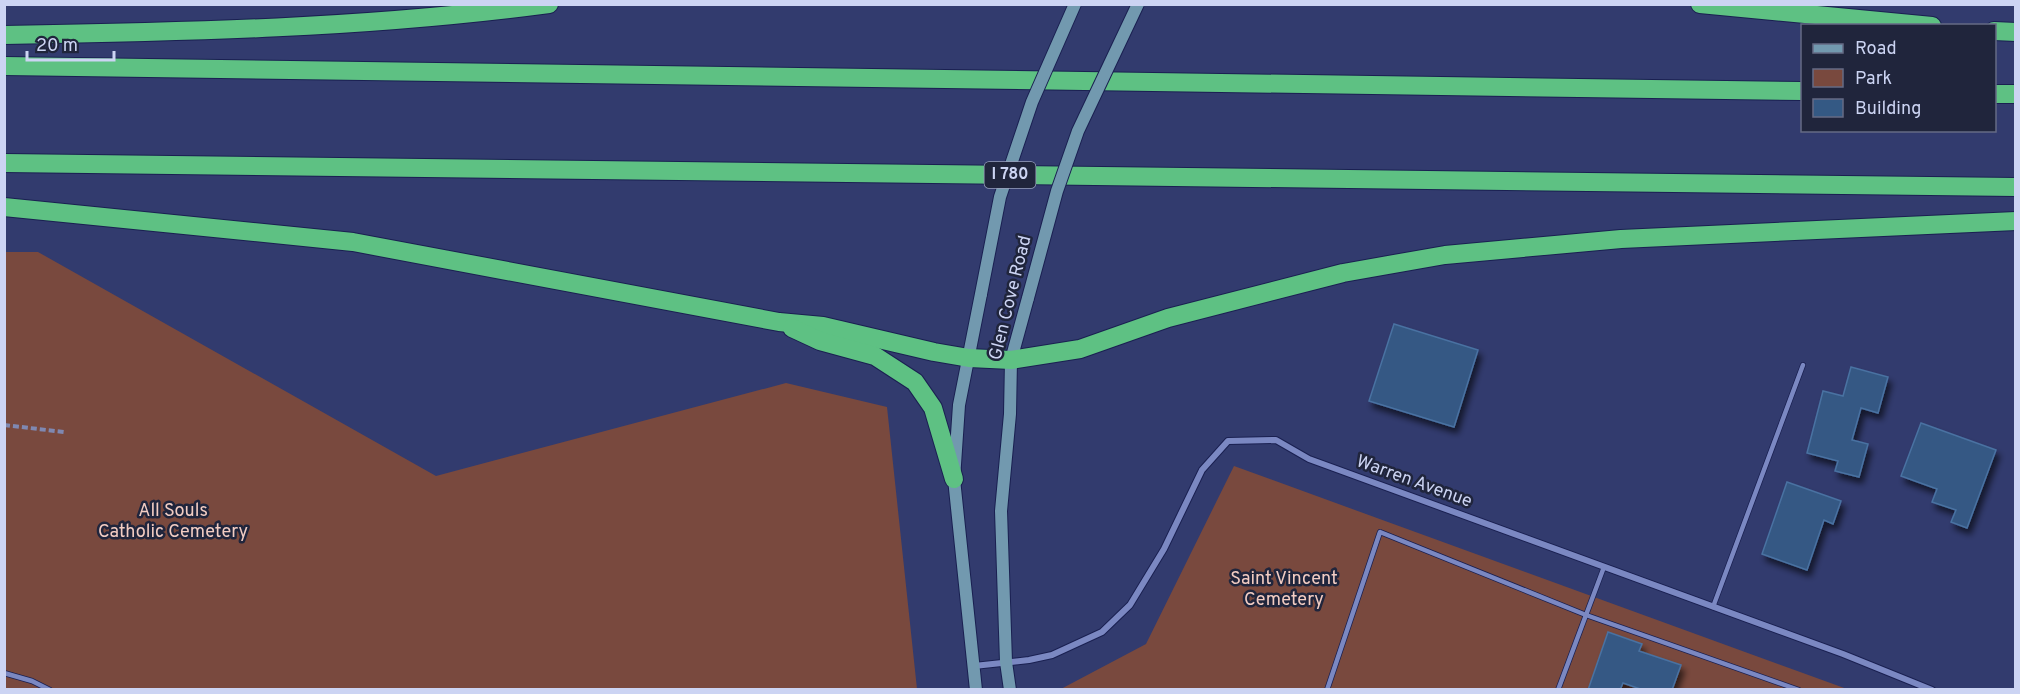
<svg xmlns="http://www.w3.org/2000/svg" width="2020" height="694" viewBox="0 0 2020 694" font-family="Overpass,sans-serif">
<defs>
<filter id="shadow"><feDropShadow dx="3.5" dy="6" stdDeviation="3" flood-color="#0009"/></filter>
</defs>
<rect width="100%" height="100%" fill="#323b6e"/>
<!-- green -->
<g fill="#79493e">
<polygon points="4,252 38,252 436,476 786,383 887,407 917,689 5,689"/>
<polygon points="1234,466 1847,689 1059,690 1146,644"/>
</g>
<!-- building -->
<g fill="#345984" stroke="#4a72a2" stroke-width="1.5" filter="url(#shadow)">
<polygon points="1394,324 1478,350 1454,427 1369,401"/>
<polygon points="1851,367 1888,377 1878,413 1861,408 1852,440 1868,444 1859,477 1835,471 1838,461 1807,453 1823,391 1843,396"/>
<polygon points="1921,423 1996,450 1967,528 1951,522 1956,510 1932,502 1937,489 1901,476"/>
<polygon points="1787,482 1841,501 1833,524 1824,520 1807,570 1762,554"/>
<polygon points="1608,632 1642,644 1639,651 1681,665 1672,690 1643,690 1623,683 1620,690 1588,690"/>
</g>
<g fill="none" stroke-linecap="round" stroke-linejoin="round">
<!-- service casing -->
<g stroke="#1a2051" stroke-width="6">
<g id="service">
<polyline points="1604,567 1586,615 1799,690"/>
<polyline points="1713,607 1803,365"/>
<polyline points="4,673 32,681 50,690"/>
<polyline points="1327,690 1380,532 1586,615 1558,690"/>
</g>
</g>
<!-- minor casing -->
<g stroke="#1a2051" stroke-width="8">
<polyline id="minor" points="974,666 1029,660 1052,655 1102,632 1130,605 1164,549 1202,470 1228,441 1276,440 1309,459 1843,654 1932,690"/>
</g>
<!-- secondary casing -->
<g stroke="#1a2051" stroke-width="14">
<g id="secondary">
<polyline points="976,690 954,479 959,405 981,294"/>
<polyline points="1010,690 1006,662 1001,511 1010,414 1011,360 1028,298"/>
</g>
</g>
<!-- motorway casing -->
<g stroke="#1a2051" stroke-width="20">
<g id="motorway">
<polyline points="1700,4 1932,26"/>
<polyline points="1994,31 2016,32"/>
<path d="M4 35C187 32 368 28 549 4"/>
<polyline points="4,66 1802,91"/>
<polyline points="1994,94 2016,94"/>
<polyline points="4,163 2016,187"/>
<polyline points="4,207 353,242 779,322 823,326 934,352 969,358 1011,360 1080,349 1168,318 1343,273 1445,255 1621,239 2016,221"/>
<polyline points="792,328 820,341 875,356 915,382 933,408 954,479"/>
</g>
</g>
<!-- path -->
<polyline stroke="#7f88b1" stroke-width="4" stroke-dasharray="6 3" stroke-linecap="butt" points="4,425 64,432"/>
<!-- service -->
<use href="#service" stroke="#7b88c2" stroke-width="4.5"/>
<!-- minor -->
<use href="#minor" stroke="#7b88c2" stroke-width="6"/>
<!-- secondary -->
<use href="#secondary" stroke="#7299af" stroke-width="12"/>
<!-- motorway -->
<use href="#motorway" stroke="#5ec183" stroke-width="18"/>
<!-- secondary-bridge casing -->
<g stroke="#1a2051" stroke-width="14" stroke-linecap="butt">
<g id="secondary-bridge">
<polyline points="981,294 1000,197 1032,102 1075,4"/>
<polyline points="1028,298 1057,191 1078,131 1138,4"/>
</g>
</g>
<!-- secondary-bridge -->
<use href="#secondary-bridge" stroke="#7299af" stroke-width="12"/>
</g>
<g text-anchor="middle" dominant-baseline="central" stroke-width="5" stroke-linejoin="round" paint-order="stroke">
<!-- shield labels -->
<rect fill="#20253c" stroke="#98a0bc" stroke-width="1.5" x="984.5" y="162" width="51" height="26" rx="4.5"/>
<g font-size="16" font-weight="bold" fill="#ccd4f3">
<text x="1010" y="175">I 780</text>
</g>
<!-- street labels -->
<g font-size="18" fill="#ccd4f3" stroke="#20253c">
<text transform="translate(1011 298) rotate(-76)">Glen Cove Road</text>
<text transform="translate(1414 482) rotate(20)">Warren Avenue</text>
</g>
<!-- park labels -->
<g font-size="18" fill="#f3cdc3" stroke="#20253c">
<text x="173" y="511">All Souls<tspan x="173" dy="21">Catholic Cemetery</tspan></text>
<text x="1284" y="579">Saint Vincent<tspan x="1284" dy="21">Cemetery</tspan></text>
</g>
</g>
<!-- border -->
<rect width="2020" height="694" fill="none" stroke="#ccd4f3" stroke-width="12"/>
<!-- legend -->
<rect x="1801" y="24" width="195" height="108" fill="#20253c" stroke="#656b85" stroke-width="1.5"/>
<rect x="1813" y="44" width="30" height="9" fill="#7299af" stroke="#656b85" stroke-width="1.5"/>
<text x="1855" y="54" font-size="18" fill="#ccd4f3">Road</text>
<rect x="1813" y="69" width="30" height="18" fill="#79493e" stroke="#656b85" stroke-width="1.5"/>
<text x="1855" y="84" font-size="18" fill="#ccd4f3">Park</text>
<rect x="1813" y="99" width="30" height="18" fill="#345984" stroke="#656b85" stroke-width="1.5"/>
<text x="1855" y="114" font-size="18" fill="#ccd4f3">Building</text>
<!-- scale -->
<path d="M27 51v9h87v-9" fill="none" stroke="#ccd4f3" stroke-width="3"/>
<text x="36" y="51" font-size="18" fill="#ccd4f3" stroke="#20253c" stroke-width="4.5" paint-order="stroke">20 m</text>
</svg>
